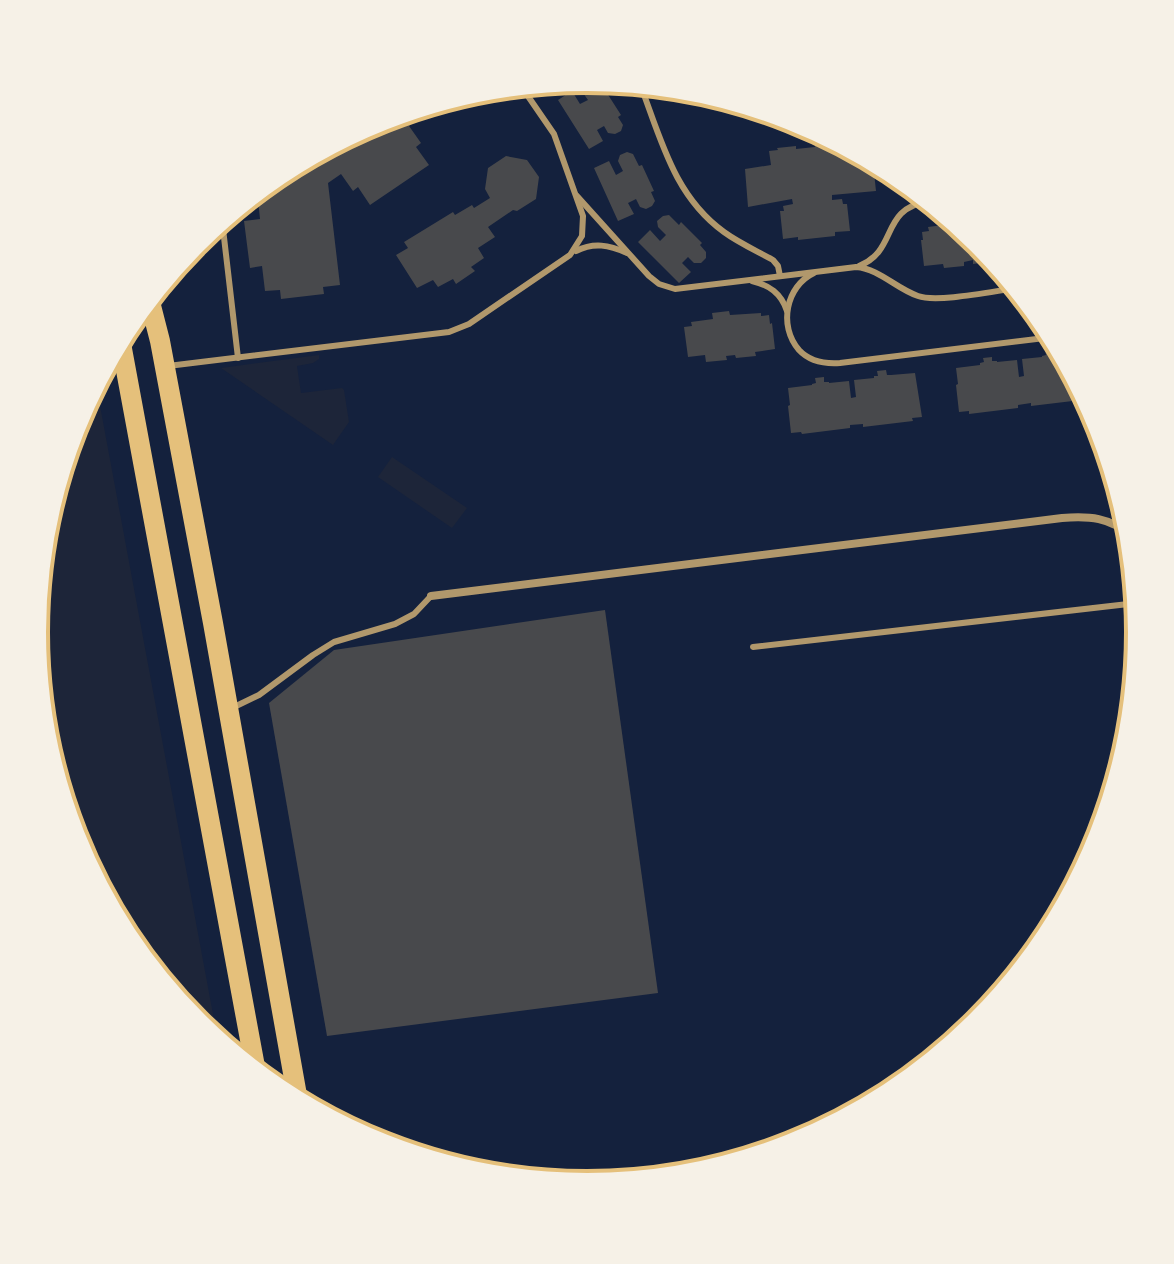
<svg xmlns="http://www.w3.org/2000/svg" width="1174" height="1264" viewBox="0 0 1174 1264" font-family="Commissioner,sans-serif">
<rect width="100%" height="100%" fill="#14213d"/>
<!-- green -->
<g fill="#1d2539">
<polygon points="319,355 319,359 313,363 297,366 301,393 342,388 344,390 349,422 333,445 221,368"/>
<polygon points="96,384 218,1041 196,1023 127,939 76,843 45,739 34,632 45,524 76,420"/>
<polygon points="392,457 467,508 452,528 378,477"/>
</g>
<!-- building -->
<g fill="#48494c">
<polygon points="589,80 595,81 602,92 605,90 621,115 618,117 623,125 621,131 615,134 608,133 604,126 597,130 603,141 589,149 558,100 572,91 580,104 588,100 581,90 582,84"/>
<polygon points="469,93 442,112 438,106 409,126 421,143 416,147 429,165 370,205 358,187 353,191 341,174 328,183 340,285 323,287 324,294 281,299 280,290 265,291 262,266 250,268 244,221 260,219 257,191 283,188 282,177 272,178 280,172 376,121"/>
<polygon points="834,141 834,144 843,145 844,156 861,154 871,160 871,164 873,163 876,191 832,195 832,200 842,199 843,204 847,204 850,231 835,232 835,236 798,240 798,237 783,239 780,211 784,211 783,206 793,204 792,199 748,207 745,169 771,165 769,151 778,150 777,148 796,146 796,149 815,147 815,144"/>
<polygon points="627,152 633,154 639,166 642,165 654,191 651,192 655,201 652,206 646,209 640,207 636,199 628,203 634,214 618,221 594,168 609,161 616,175 623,171 618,161 620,155"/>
<polygon points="506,156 527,160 539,177 536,199 517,211 513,210 488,227 495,237 478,248 484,258 471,267 475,271 456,284 453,279 438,287 433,280 417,288 396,255 408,248 404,242 453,212 455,215 472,205 474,208 490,198 485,189 488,168"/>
<polygon points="669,215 679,225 681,222 702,243 700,245 706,252 706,258 701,263 694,263 688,257 682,263 691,272 679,283 638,242 650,230 660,241 666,235 658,227 657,221 663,216"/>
<polygon points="950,218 978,241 995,261 973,264 973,260 964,262 964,266 944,268 943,264 924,266 921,240 923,240 922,232 929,231 928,227 950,224"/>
<polygon points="729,311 730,315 761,313 761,316 769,315 770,324 772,323 775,349 755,352 756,356 736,358 735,355 726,356 727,360 706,362 705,355 688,357 684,327 692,326 691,322 713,319 712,313"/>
<polygon points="1054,349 1055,354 1063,354 1085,396 1080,397 1081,400 1031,406 1031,403 1018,405 1018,408 969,414 969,411 959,412 956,385 958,384 956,368 980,365 980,363 984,362 983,358 992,357 992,361 997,361 997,362 1017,360 1019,377 1024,376 1022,359 1042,357 1042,356 1046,355 1045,350"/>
<polygon points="886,370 887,375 891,375 915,373 922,417 912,418 913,421 863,427 863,424 850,425 850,428 802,434 801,432 791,433 788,406 790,405 788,388 812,385 812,384 816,383 815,378 824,377 824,382 829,382 829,383 849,381 851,398 856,397 854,380 874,378 874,376 878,376 877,371"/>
<polygon points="605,610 658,993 327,1036 269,703 334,650"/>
</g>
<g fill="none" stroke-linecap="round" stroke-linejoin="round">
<!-- service -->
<g stroke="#b1986c" stroke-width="6">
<path d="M640 84C661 139 674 196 724 232 739 243 757 251 773 260L778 266 780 276"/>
<path d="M577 196 649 276 659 284 675 289 856 267C880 269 895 288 918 296 937 303 994 291 1017 288"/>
<polyline points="222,220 238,358"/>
<path d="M576 251C594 242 609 245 627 253"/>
<path d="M859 266C899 250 879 209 929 201"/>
<path d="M814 273C786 286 778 326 799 350 810 362 825 364 840 363L1053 337"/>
<path d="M752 281C769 285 781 293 787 311"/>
<polyline points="168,366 449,332 469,324 570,255 582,236 583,216 554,134 521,86"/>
<polyline points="1121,528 1128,518"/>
<polyline points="753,647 1137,603"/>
<polyline points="232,708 259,695 313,655 334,642 395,624 414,614 431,596"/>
</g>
<!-- minor -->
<path stroke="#b1986c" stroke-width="8" d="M431 596 1062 518C1089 516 1110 517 1131 536"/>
<!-- primary -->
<g stroke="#e5c07b" stroke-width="20">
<polyline points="149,298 160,341 213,623 298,1101"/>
<polyline points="120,338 256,1072"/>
</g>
</g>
<!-- crop -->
<path d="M0 0H1174V1264H0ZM48 632a539 539 0 1 1 1078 0a539 539 0 1 1-1078 0Z" fill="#f6f1e7" fill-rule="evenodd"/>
<path fill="none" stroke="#e5c07b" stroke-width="4" d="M48 632a539 539 0 1 1 1078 0a539 539 0 1 1-1078 0Z"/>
</svg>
